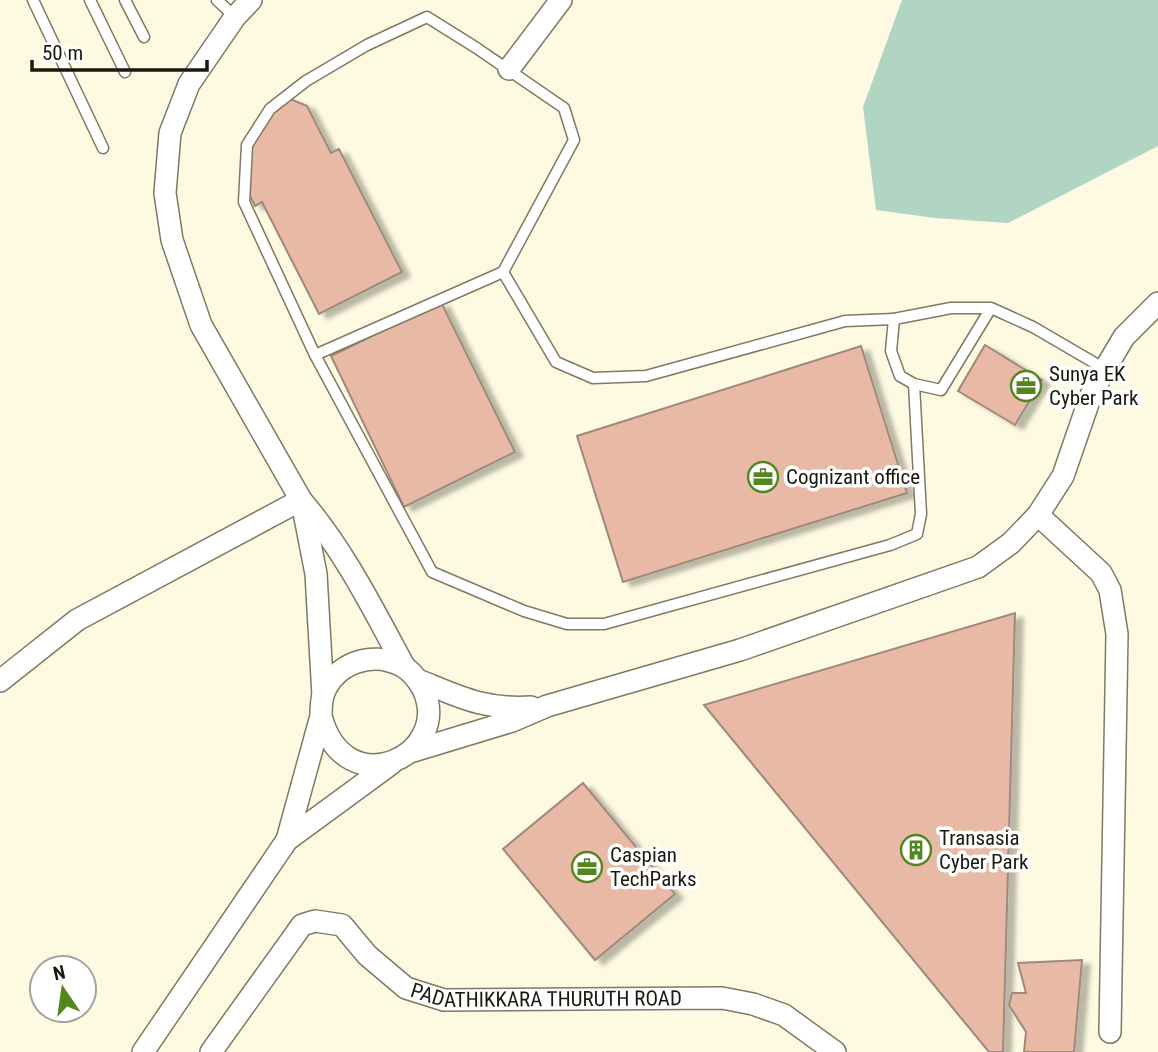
<svg xmlns="http://www.w3.org/2000/svg" width="1158" height="1052" viewBox="0 0 1158 1052" font-family="'Roboto Condensed',sans-serif">
<defs>
<filter id="shadow"><feDropShadow dx="8" dy="4.5" stdDeviation="2" flood-color="#0004"/></filter>
</defs>
<rect width="100%" height="100%" fill="#fef9e1"/>
<!-- green -->
<polygon fill="#b0d5c3" points="902,0 1158,0 1158,146 1008,223 935,218 876,210 863,107"/>
<!-- building -->
<g fill="#e8b9a5" stroke="#9f887e" stroke-width="2" filter="url(#shadow)">
<polygon points="288,98 307,106 331,153 339,149 402,272 319,314 262,202 255,206 245,186 251,141 265,110"/>
<polygon points="441,302 515,452 404,507 331,356"/>
<polygon points="985,345 1042,380 1015,425 958,391"/>
<polygon points="861,346 907,493 623,582 577,436"/>
<polygon points="1015,613 1003,1052 989,1052 704,705"/>
<polygon points="583,783 675,894 595,960 503,849"/>
<polygon points="1082,960 1074,1052 1024,1052 1026,1032 1009,1005 1012,993 1026,993 1018,963"/>
</g>
<g fill="none" stroke-linecap="round" stroke-linejoin="round">
<!-- lane casing -->
<g stroke="#7f7a65" stroke-width="13">
<g id="lane">
<polyline points="33,0 103,148"/>
<polyline points="90,0 125,72"/>
<polyline points="125,0 144,37"/>
<polyline points="217,0 235,17"/>
<polyline points="991,308 941,390 914,384 900,376 891,351 894,319 951,308 991,308 1033,327 1105,369"/>
<polyline points="894,319 845,321 646,376 593,378 556,362 503,272 574,140 564,108 475,47 427,17 367,45 306,81 270,109 247,145 244,202 315,355 432,572 524,611 567,624 604,624 890,545 917,534 921,514 914,384"/>
<polyline points="315,355 503,272"/>
</g>
</g>
<!-- street casing -->
<g stroke="#7f7a65" stroke-width="24">
<g id="street">
<path d="M251 0 235 17 189 84 170 133 165 193 172 240 201 325 301 500C344 550 373 609 404 666"/>
<polyline points="509,69 561,0"/>
<polyline points="302,502 316,574 323,696"/>
<polyline points="1038,515 1101,573 1110,590 1117,634 1110,1032"/>
<path d="M418 680C460 697 484 710 531 707"/>
<polyline points="0,681 77,620 301,500"/>
<polyline points="410,752 512,721 547,706 740,650 978,567 1011,543 1038,515 1063,476 1091,395 1105,369 1124,337 1158,303"/>
<path d="M287 840 321 716C321 710 321 702 323 695 335 663 372 650 402 666 412 671 418 680 423 689 454 755 345 807 321 716"/>
<polyline points="143,1052 287,840 392,763"/>
<path id="s1" d="M211 1052 302 925 315 921 342 925 367 955 406 988 444 1000 722 998 753 1004 784 1015 835 1052"/>
</g>
</g>
<!-- lane -->
<use href="#lane" stroke="#fff" stroke-width="10"/>
<!-- street -->
<use href="#street" stroke="#fff" stroke-width="21"/>
</g>
<!-- icons -->
<defs>
<g id="office-ring" transform="scale(1.575)"><circle r="9.5" fill="#fff" stroke="#52871f" stroke-width="1.5"/><path d="M-6-3h4V-5.5h4V-3h4V5H-6ZM-1-4.5V-3h2v-1.5ZM-6 0V1H6V0Z" fill="#52871f"/></g>
<g id="building-ring" transform="scale(1.575)"><circle r="9.5" fill="#fff" stroke="#52871f" stroke-width="1.5"/><path d="M-4-6H4V6H1V3H-1V6H-4ZM-2.5-4.3h1.7v1.8h-1.7ZM.8-4.3h1.7v1.8H.8ZM-2.5-1h1.7V.8h-1.7ZM.8-1h1.7V.8H.8Z" fill="#52871f"/></g>
</defs>
<g fill-rule="evenodd">
<use href="#office-ring" x="1026" y="386"/>
<use href="#office-ring" x="763" y="477"/>
<use href="#building-ring" x="916" y="850"/>
<use href="#office-ring" x="587" y="867"/>
</g>
<g text-anchor="middle" dominant-baseline="central" stroke-width="7" stroke-linejoin="round" paint-order="stroke">
<!-- poi labels -->
<g font-size="21" fill="#1a1910" stroke="#fff" text-anchor="start">
<text x="1049" y="374">Sunya EK<tspan x="1049" dy="24">Cyber Park</tspan></text>
<text x="786" y="477">Cognizant office</text>
<text x="939" y="838">Transasia<tspan x="939" dy="24">Cyber Park</tspan></text>
<text x="610" y="855">Caspian<tspan x="610" dy="24">TechParks</tspan></text>
</g>
<!-- street labels -->
<g font-size="21" fill="#1a1910" stroke="#fff">
<text stroke="none"><textPath href="#s1" startOffset="429">PADATHIKKARA THURUTH ROAD</textPath></text>
</g>
</g>
<!-- north arrow -->
<g transform="translate(63 989) rotate(347)"><circle r="33" fill="#ffffff" stroke="#a3a39f" stroke-width="2"/>
<path d="M0-5L12 26L0 18L-12 26Z" fill="#52871f"/>
<text y="-10" font-size="19" font-weight="bold" text-anchor="middle" fill="#1a1910">N</text>
</g>
<!-- scale -->
<path d="M32 60v10h175v-10" fill="none" stroke="#1a1910" stroke-width="3.5"/>
<text x="42" y="60" font-size="21" fill="#1a1910" stroke="#ffffff" stroke-width="5" paint-order="stroke">50 m</text>
</svg>
